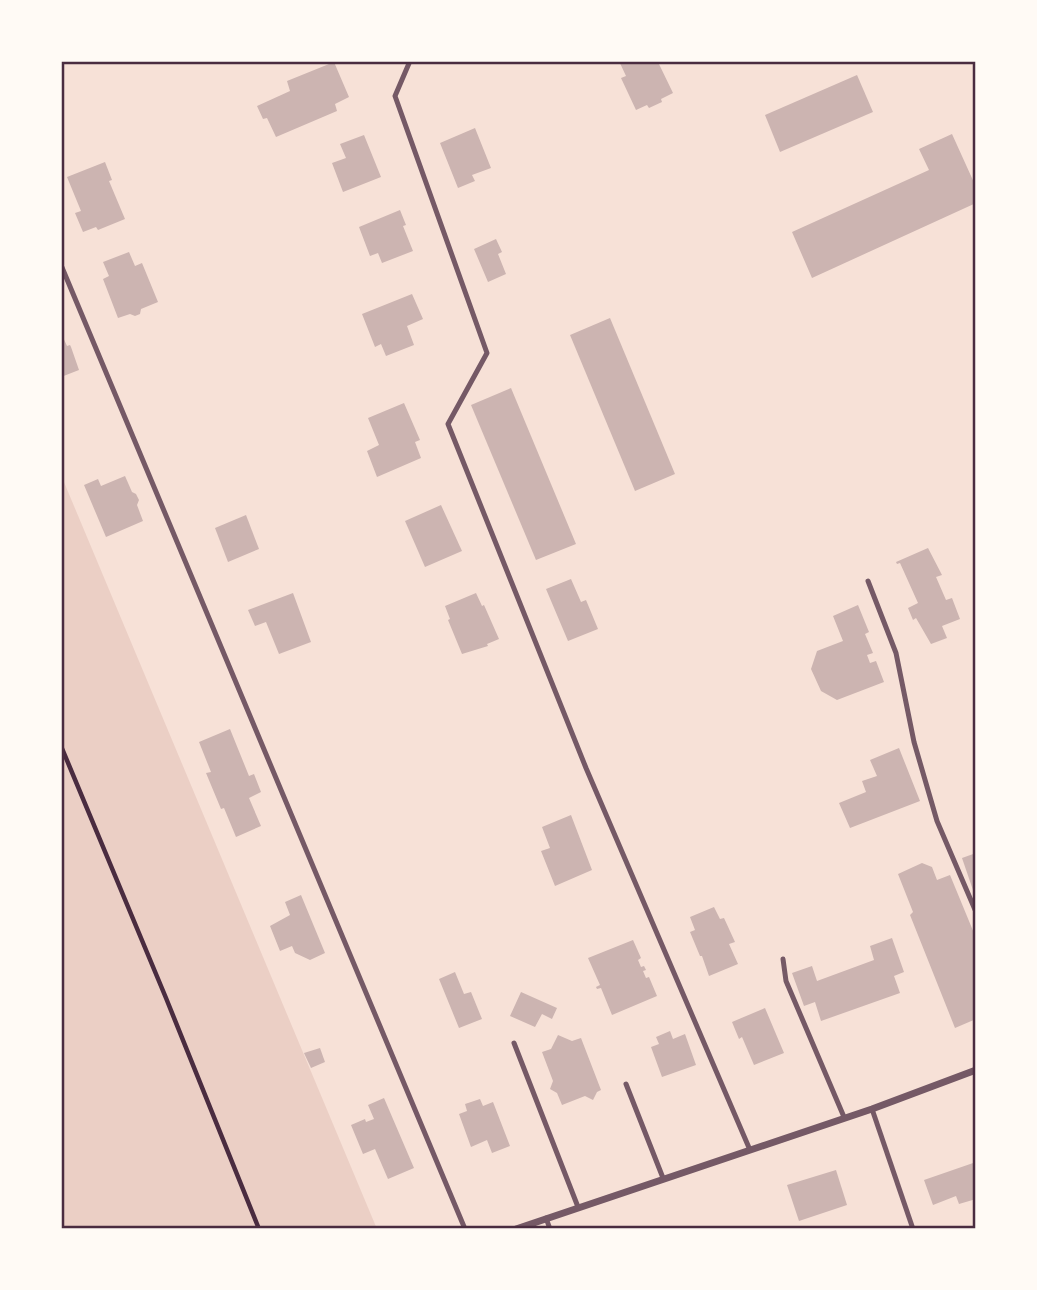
<svg xmlns="http://www.w3.org/2000/svg" width="1037" height="1290" viewBox="0 0 1037 1290" font-family="'Alegreya Sans',sans-serif">
<rect width="100%" height="100%" fill="#f7e1d7"/>
<!-- green -->
<polygon fill="#ebcfc5" points="61,475 377,1229 61,1229"/>
<!-- building -->
<g fill="#ccb4b1">
<polygon points="619,61 658,62 673,93 661,99 662,102 649,108 647,105 636,110 621,78 626,76"/>
<polygon points="334,62 349,97 335,104 337,111 276,137 267,118 263,119 257,106 290,91 287,81"/>
<polygon points="857,75 873,112 780,152 765,115"/>
<polygon points="475,128 491,168 472,175 475,181 458,188 440,143"/>
<polygon points="952,134 976,187 976,203 812,278 792,232 929,170 919,149"/>
<polygon points="364,135 381,177 343,192 332,163 346,158 340,144"/>
<polygon points="105,162 112,180 109,181 125,219 98,230 96,227 83,232 75,213 81,211 67,177"/>
<polygon points="400,210 406,225 403,226 413,251 382,263 378,253 370,256 359,227"/>
<polygon points="496,239 502,252 498,254 506,274 488,282 474,249"/>
<polygon points="129,252 135,266 142,263 158,302 141,309 140,314 135,316 130,314 118,318 103,279 109,276 103,262"/>
<polygon points="412,294 423,319 407,326 414,345 386,356 381,344 375,347 362,314"/>
<polygon points="610,318 675,474 635,491 570,335"/>
<polygon points="61,333 67,346 70,345 71,347 79,370 61,377"/>
<polygon points="511,388 576,544 536,560 471,405"/>
<polygon points="404,403 420,440 415,442 421,458 377,477 367,451 379,445 368,418"/>
<polygon points="125,476 132,492 136,494 139,500 137,505 143,521 106,537 84,485 98,479 101,486"/>
<polygon points="441,505 462,551 425,567 405,521"/>
<polygon points="246,515 259,549 228,562 215,528"/>
<polygon points="928,548 942,575 936,577 946,600 952,598 960,619 942,626 947,638 931,644 916,618 913,620 908,608 918,603 900,563 897,564 896,562"/>
<polygon points="571,579 581,602 586,600 598,629 568,641 546,589"/>
<polygon points="293,593 311,642 279,654 266,622 255,626 248,610"/>
<polygon points="476,593 482,606 484,605 499,639 487,644 488,646 462,654 448,620 450,619 445,606"/>
<polygon points="858,605 869,632 865,634 873,653 867,655 870,663 876,661 884,682 837,700 821,691 811,669 817,651 843,641 833,616"/>
<polygon points="230,729 249,776 254,774 261,792 249,798 261,826 236,837 224,808 221,809 206,773 211,772 199,742"/>
<polygon points="899,748 920,801 850,828 839,803 866,792 862,781 877,776 870,760"/>
<polygon points="571,815 592,870 555,886 541,851 550,848 542,827"/>
<polygon points="976,853 976,896 975,896 962,858"/>
<polygon points="922,863 932,867 937,880 950,875 976,938 976,1019 955,1028 910,915 913,912 898,874"/>
<polygon points="301,895 325,953 310,960 295,953 292,946 280,951 270,926 290,915 285,902"/>
<polygon points="714,907 720,919 724,918 735,942 729,944 738,964 709,976 702,956 700,956 690,932 695,930 690,917"/>
<polygon points="892,938 904,972 894,976 900,993 821,1021 815,1002 804,1006 792,973 812,966 817,981 874,960 870,946"/>
<polygon points="633,940 641,958 638,960 641,967 644,966 646,970 643,971 646,978 649,977 657,996 612,1015 601,988 597,989 596,987 600,985 588,958"/>
<polygon points="455,972 464,994 471,992 482,1019 459,1028 439,979"/>
<polygon points="521,992 557,1008 552,1019 542,1014 535,1027 510,1016"/>
<polygon points="765,1008 784,1053 754,1065 742,1037 739,1039 732,1022"/>
<polygon points="670,1031 673,1039 685,1034 696,1065 662,1077 651,1047 659,1044 656,1037"/>
<polygon points="558,1035 572,1041 581,1038 601,1090 597,1092 593,1100 585,1096 562,1105 557,1093 550,1089 553,1081 542,1052 551,1049"/>
<polygon points="320,1048 325,1062 311,1068 304,1053"/>
<polygon points="384,1098 414,1168 388,1179 375,1149 363,1154 351,1125 365,1119 366,1122 374,1119 368,1105"/>
<polygon points="480,1099 483,1106 493,1102 510,1146 492,1153 487,1140 471,1147 459,1114 467,1111 465,1104"/>
<polygon points="976,1162 976,1199 959,1204 956,1196 933,1205 924,1180"/>
<polygon points="836,1170 847,1205 799,1221 787,1185"/>
</g>
<g fill="none" stroke-linecap="round" stroke-linejoin="round">
<!-- path -->
<polyline stroke="#4a2c40" stroke-width="4.5" points="61,746 166,998 259,1229"/>
<!-- service -->
<g stroke="#755966" stroke-width="5">
<polyline points="410,61 395,96 487,353 448,424 586,768 750,1150"/>
<polyline points="61,265 465,1229"/>
<polyline points="868,581 896,653 914,742 937,821 976,912"/>
<polyline points="783,959 786,981 844,1117"/>
<polyline points="514,1043 578,1207"/>
<polyline points="626,1084 663,1178"/>
<polyline points="872,1109 913,1229"/>
<polyline points="546,1218 550,1229"/>
</g>
<!-- minor -->
<polyline stroke="#755966" stroke-width="7" points="516,1229 872,1109 976,1070"/>
</g>
<!-- border -->
<rect width="1037" height="1290" fill="none" stroke="#fffaf5" stroke-width="126"/>
<rect x="63" y="63" width="911" height="1164" fill="none" stroke="#4a2c40" stroke-width="2.5"/>
</svg>
